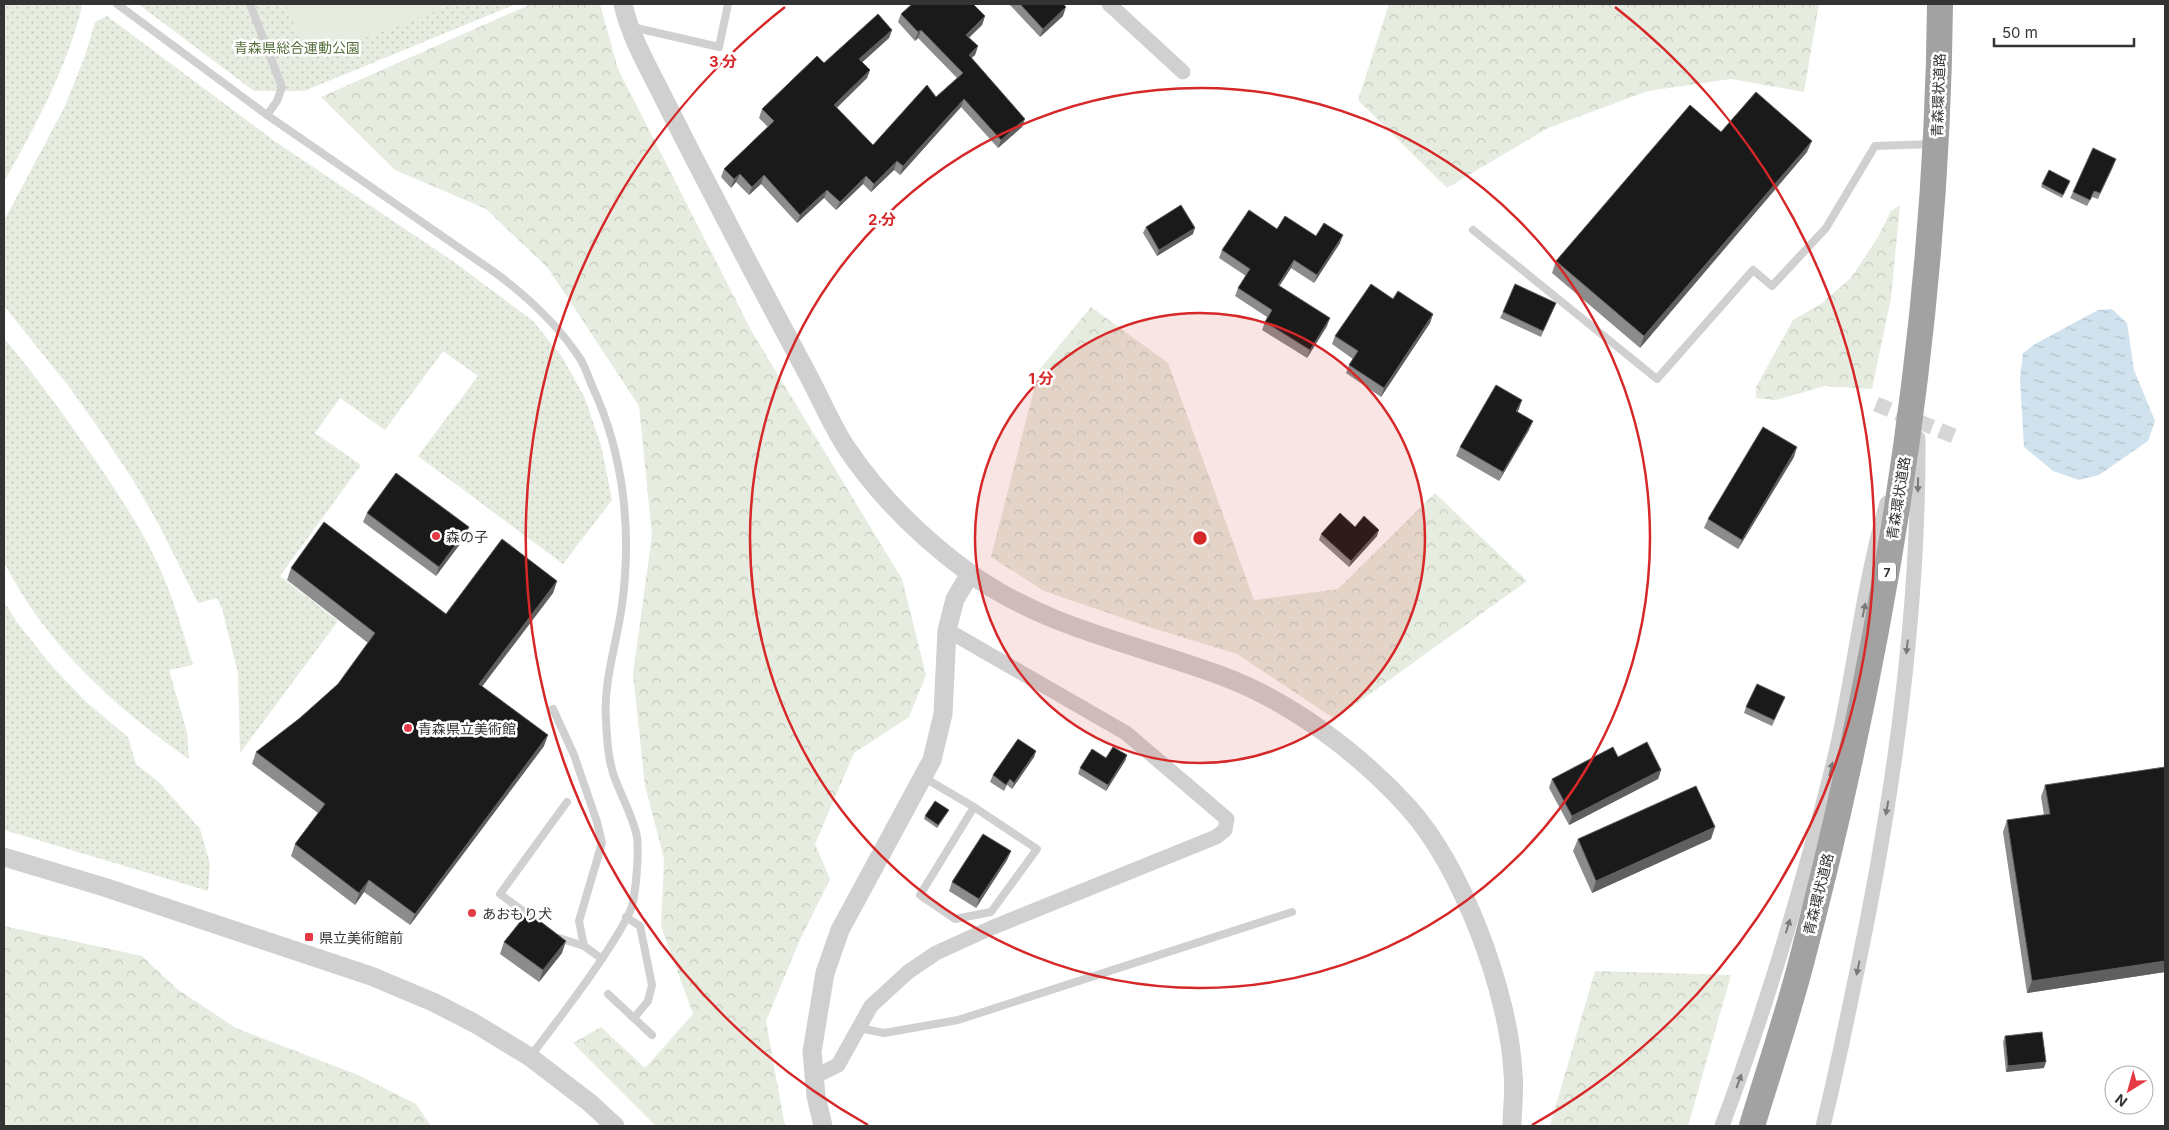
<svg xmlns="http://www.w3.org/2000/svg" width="2169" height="1130" viewBox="0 0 2169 1130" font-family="Inter,'Noto Sans JP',sans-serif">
<defs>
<pattern id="grass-dots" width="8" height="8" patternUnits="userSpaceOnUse" patternTransform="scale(1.25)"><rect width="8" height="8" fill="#e6ecdf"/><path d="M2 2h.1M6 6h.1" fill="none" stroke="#c6cbc0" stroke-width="1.8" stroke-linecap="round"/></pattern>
<pattern id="forest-crowns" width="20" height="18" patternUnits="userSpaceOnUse" patternTransform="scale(1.25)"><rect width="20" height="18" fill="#e6ecdf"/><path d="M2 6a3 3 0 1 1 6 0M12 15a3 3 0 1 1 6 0" fill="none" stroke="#c6cbc0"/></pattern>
<pattern id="water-ripples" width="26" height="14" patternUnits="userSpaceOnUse" patternTransform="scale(1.25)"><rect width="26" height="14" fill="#cfe2ee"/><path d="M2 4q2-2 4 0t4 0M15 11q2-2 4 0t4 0" fill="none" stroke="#b2c2cd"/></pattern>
</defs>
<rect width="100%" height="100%" fill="#fff"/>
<!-- grass -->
<g fill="url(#grass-dots)">
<path d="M4 4H81L82 7C66 70 35 126 4 182Z"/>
<polygon points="138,4 516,4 304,91 254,91"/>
<polygon points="107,16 273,140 454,262 533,321 562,357 584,396 601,445 612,500 563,564 418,456 478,376 443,351 385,430 340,398 315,433 361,465 280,576 338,621 240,753 238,673 222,609 217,598 198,603 159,525 133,480 101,432 70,388 4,306 4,221 65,106 86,53 95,22"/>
<path d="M4 338C40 381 72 426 104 473 126 506 149 541 164 578 176 607 184 636 193 665L169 670 187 732 189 759C114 707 46 645 4 562Z"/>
<polygon points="4,601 16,621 51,665 85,701 128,737 136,764 160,783 200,829 210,863 208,891 4,830"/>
</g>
<!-- forest -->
<g fill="url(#forest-crowns)">
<polygon points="531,4 600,4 618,69 752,332 902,579 926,675 909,717 854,753 815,844 830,879 799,942 766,1021 784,1121 786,1126 656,1126 573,1043 601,1027 645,1068 693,1014 661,926 664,858 645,786 633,674 652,535 639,406 548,268 486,209 395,170 321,97"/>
<polygon points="1389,4 1819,4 1804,92 1731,79 1648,91 1548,128 1447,188 1358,100"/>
<polygon points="1900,205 1891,298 1872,389 1825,386 1776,400 1756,398 1756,387 1793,320 1822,303 1851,278 1878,237 1891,211"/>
<polygon points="1091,307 1168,363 1254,600 1338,589 1435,493 1527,581 1335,719 1237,654 1149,627 1044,591 991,557 1039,370"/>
<polygon points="4,926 142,956 177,989 236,1028 358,1075 416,1104 431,1126 4,1126"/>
<polygon points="1595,971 1731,975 1688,1126 1550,1126"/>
</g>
<!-- pitch -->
<polygon fill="#e6ecdf" points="286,4 455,4 307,60"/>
<!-- water -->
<polygon fill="url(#water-ripples)" points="2112,309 2127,323 2134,370 2155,421 2148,441 2099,475 2079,480 2053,471 2024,447 2020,378 2023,353 2035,344 2098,310"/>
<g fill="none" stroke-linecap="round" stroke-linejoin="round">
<!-- minor-tunnel -->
<polyline stroke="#d6d6d6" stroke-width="15" stroke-dasharray="15 8" stroke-linecap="butt" points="1876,404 1961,439"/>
<!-- service -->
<g stroke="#d0d0d0" stroke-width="8">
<path d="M117 4 267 115 497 274C529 298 559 326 581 360 586 369 589 379 593 388 624 455 632 532 622 605 617 643 603 682 606 720 607 739 608 759 614 776 621 796 633 816 637 837 639 853 636 891 632 906 627 921 617 935 609 948 585 986 557 1021 530 1057"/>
<polyline points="250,4 282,87 277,101 267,115"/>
<polyline points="632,27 719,47 728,4"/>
<polyline points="1473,230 1657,379 1753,270 1772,286 1826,228 1875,146 1932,144"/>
<polyline points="553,709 574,755 597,822 602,843 579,921 584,946 602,959"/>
<polyline points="923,777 974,807 1037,849 991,912 955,919 920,895 974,807"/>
<polyline points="626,917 640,926 652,985 648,1001 634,1018"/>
<polyline points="534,919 500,894 567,802"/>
<polyline points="559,938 584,946"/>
<polyline points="608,994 652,1035"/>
<polyline points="859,1028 884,1033 958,1020 1292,912"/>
</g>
<!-- minor -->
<g stroke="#d0d0d0" stroke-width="15">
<polyline points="1109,4 1183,72"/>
<polyline points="814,1077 838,1065 871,1006 908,972 936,953 991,928 1216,837 1225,830 1227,819 1126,733 947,630"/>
<path d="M1722 1126C1766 1009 1802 887 1833 765 1854 679 1862 588 1887 503"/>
<path d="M1823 1126C1836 1075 1846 1023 1857 971 1894 795 1919 617 1918 438"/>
</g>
<!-- tertiary -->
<g stroke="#d0d0d0" stroke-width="19">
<path d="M623 4C630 36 647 65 662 95 681 133 701 172 721 210 749 265 778 319 807 373 820 397 831 424 846 447 878 495 922 538 968 572 1045 628 1134 643 1222 676 1290 701 1359 753 1408 807 1462 867 1509 992 1513 1073 1515 1090 1512 1109 1512 1126"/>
<polyline points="4,857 104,887 371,976 433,1002 474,1023 530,1057 590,1103 615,1126"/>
<polyline points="823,1126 816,1096 812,1052 825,973 840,930 932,760 943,714 947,630 955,599 970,574"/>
</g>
<!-- trunk -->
<path stroke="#a2a2a2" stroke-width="26" d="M1752 1126C1768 1073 1786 1020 1800 967 1883 652 1937 329 1940 4"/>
</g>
<!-- wall -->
<g fill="#8c8c8c">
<polygon points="1009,4 1063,4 1063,16 1040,37"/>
<polygon points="901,14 985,16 982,25 969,38 978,46 975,55 971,58 1022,127 998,148 961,107 900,175 894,170 871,192 863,184 836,210 824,198 797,223 761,184 749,195 736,182 731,188 721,177 724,169 768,127 759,118 762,109 824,63 892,30 889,38 862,62 870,70 867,78 837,108 873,145 936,97 957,78 918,38 915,41 898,22"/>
<polygon points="1721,132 1807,152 1640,348 1552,273 1556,261"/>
<polygon points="2114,165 2098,199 2092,197 2087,206 2070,198 2073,192"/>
<polygon points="2070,181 2062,198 2041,187 2042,184"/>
<polygon points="1146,227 1193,234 1157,256 1143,233"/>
<polygon points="1277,229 1316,236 1340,243 1314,283 1291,268 1279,286 1327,326 1307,358 1262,330 1265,322 1267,317 1235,296 1238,288 1246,276 1219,258 1222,250"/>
<polygon points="1393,299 1433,314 1430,323 1381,397 1346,373 1349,365 1353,359 1332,344 1335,336"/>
<polygon points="1556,303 1541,337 1500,318 1503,312"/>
<polygon points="1519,409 1517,412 1529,430 1499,481 1456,456 1460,447"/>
<polygon points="1794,457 1738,549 1704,528 1708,519"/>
<polygon points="367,513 469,527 466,536 436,576 363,522"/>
<polygon points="1355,527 1377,536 1349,567 1319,540 1321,534"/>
<polygon points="291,568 446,614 557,581 553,593 482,686 544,746 410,925 364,892 355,905 291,856 295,844 318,813 252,764 256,752 300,718 338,684 368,643 287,580"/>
<polygon points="1785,697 1772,726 1744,713 1746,707"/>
<polygon points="1036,751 1034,757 1012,789 1007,785 1004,791 990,782 993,775"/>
<polygon points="1127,755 1125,761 1106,791 1078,774 1080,768 1106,758"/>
<polygon points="1618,757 1661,770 1658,779 1569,825 1549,788 1552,779"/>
<polygon points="2165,767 2165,972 2027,993 2003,832 2007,820 2044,815 2041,797 2045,785"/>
<polygon points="947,813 937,828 924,819 925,816"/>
<polygon points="1578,839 1711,839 1592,893 1573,851"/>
<polygon points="1011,851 1007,860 976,908 949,891 952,882"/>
<polygon points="504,942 562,953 539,982 500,954"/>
<polygon points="2005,1036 2044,1068 2006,1072 2003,1042"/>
</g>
<!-- shaded-wall -->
<g fill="#5f5f5f">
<polygon points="1066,7 1063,16 1040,37 1043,29"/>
<polygon points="985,16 982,25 963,43 966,35"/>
<polygon points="892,30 889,38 856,68 859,59"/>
<polygon points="921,30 918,38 915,41 918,32"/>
<polygon points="978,46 975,55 966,63 969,55"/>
<polygon points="870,70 867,78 831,113 834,105"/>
<polygon points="964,99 961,107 900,175 903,166"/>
<polygon points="1025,119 1022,127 998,148 1001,140"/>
<polygon points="1812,141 1807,152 1640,348 1644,336"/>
<polygon points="897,161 894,170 871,192 874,184"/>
<polygon points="740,174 736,182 731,188 734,179"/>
<polygon points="764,175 761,184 749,195 752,187"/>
<polygon points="866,176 863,184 836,210 840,202"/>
<polygon points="827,190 824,198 797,223 800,215"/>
<polygon points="1195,228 1193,234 1157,256 1159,250"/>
<polygon points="1343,235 1340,243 1314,283 1317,275"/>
<polygon points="1294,260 1291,268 1275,293 1278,285"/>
<polygon points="1433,314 1430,323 1381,397 1384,388"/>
<polygon points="1330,318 1327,326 1307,358 1310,350"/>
<polygon points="1522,400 1519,409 1513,420 1516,411"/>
<polygon points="1533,421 1529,430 1499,481 1503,472"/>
<polygon points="1797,447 1794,457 1738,549 1742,540"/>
<polygon points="469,527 466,536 436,576 439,567"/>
<polygon points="1379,530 1377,536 1349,567 1351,561"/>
<polygon points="557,581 553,593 475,696 479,684"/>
<polygon points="548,735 544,746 410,925 415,914"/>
<polygon points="1036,751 1034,757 1012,789 1014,783"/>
<polygon points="1127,755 1125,761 1106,791 1108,785"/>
<polygon points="1661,770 1658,779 1569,825 1572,816"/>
<polygon points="949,810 937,828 938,825"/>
<polygon points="1715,827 1711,839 1592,893 1596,881"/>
<polygon points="1011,851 1007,860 976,908 979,899"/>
<polygon points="369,880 364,892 355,905 359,893"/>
<polygon points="566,941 562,953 539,982 543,970"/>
<polygon points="2165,961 2165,972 2027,993 2032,981"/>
<polygon points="2046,1062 2044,1068 2006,1072 2008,1066"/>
</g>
<!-- building -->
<g fill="#1a1a1a" stroke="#5f5f5f">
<polygon points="912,4 973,4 985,16 966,35 978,46 969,55 1025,119 1001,140 964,99 903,166 897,161 874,184 866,176 840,202 827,190 800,215 764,175 752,187 740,174 734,179 724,169 774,121 762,109 817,56 824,63 878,14 892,30 859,59 870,70 834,105 873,145 927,85 936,97 963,73 921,30 918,32 901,14"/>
<polygon points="1020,4 1063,4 1066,7 1043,29"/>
<polygon points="1756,92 1812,141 1644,336 1556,261 1690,105 1721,132"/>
<polygon points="2093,148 2116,159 2100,193 2094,191 2090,200 2073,192"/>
<polygon points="2049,170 2070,181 2063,195 2042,184"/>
<polygon points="1181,205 1195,228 1159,250 1146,227"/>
<polygon points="1249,210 1277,229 1285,216 1316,236 1324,223 1343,235 1317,275 1294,260 1278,285 1330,318 1310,350 1265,322 1272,310 1238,288 1250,269 1222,250"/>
<polygon points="1371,284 1393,299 1398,291 1433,314 1384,388 1349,365 1358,351 1335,336"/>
<polygon points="1515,284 1556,303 1543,331 1503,312"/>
<polygon points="1496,385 1522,400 1516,411 1533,421 1503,472 1460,447"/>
<polygon points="1763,427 1797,447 1742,540 1708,519"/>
<polygon points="396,473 469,527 439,567 367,513"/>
<polygon points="1340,513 1355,527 1364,516 1379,530 1351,561 1321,534"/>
<polygon points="324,522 446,614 502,539 557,581 479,684 548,735 415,914 369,880 359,893 295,844 325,804 256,752 300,718 338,684 375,633 291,568"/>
<polygon points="1757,684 1785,697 1774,720 1746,707"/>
<polygon points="1018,739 1036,751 1014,783 1010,779 1006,785 993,775"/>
<polygon points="1647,742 1661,770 1572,816 1552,779 1613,747 1618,757"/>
<polygon points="1113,747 1127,755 1108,785 1080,768 1092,749 1106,758"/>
<polygon points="2165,767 2165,961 2032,981 2007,820 2050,814 2045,785"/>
<polygon points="1696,786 1715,827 1596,881 1578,839"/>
<polygon points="935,801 949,810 938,825 925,816"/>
<polygon points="983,834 1011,851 979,899 952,882"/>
<polygon points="528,912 566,941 543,970 504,942"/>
<polygon points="2042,1032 2046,1062 2008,1066 2005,1036"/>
</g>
<!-- one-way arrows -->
<defs><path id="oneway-solid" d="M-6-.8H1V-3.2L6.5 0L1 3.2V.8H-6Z" transform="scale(1.25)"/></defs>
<g fill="#7a7a7a">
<use href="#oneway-solid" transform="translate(1918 485) rotate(91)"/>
<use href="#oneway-solid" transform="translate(1864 610) rotate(-79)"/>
<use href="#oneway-solid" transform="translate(1907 647) rotate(96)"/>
<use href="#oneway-solid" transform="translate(1831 769) rotate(-76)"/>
<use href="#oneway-solid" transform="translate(1887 808) rotate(100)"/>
<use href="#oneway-solid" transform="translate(1788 926) rotate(-73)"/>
<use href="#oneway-solid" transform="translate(1858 968) rotate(102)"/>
<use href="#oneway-solid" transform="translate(1739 1081) rotate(-70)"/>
</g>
<!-- distance rings -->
<circle cx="1200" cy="538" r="225" fill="#d62828" fill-opacity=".12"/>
<g fill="none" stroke="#d62828" stroke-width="2.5">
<circle cx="1200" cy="538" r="225"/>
<circle cx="1200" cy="538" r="450"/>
<path d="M868 1125A674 674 0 0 1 785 7M1615 7A674 674 0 0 1 1532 1125"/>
</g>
<!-- markers -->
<g fill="#e63946" stroke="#fff" stroke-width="2">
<circle cx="436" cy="536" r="5"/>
<circle cx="408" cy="728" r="5"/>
<circle cx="472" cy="913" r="5"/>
<rect x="304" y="932" width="10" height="10" rx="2.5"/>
</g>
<g text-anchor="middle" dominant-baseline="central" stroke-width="5" stroke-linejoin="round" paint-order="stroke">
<!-- shield labels -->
<rect fill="#fff" stroke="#707070" stroke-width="1" x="1878" y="562.5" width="18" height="19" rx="4"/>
<g font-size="12" font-weight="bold" fill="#333">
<text x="1887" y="572">7</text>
</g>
<!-- park labels -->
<g font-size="14" fill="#56703f" stroke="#fff">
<text x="297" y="47">青森県総合運動公園</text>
</g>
<!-- street labels -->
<g font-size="14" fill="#333" stroke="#fff">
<text transform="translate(1938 95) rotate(-88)">青森環状道路</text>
<text transform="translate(1898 498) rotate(-81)">青森環状道路</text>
<text transform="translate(1818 894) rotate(-76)">青森環状道路</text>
</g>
<!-- poi labels -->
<g font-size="14" fill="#333" stroke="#fff" text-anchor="start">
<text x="446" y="536">森の子</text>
<text x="418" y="728">青森県立美術館</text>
<text x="482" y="913">あおもり犬</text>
<text x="319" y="937">県立美術館前</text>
</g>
</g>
<circle cx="1200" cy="538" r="8" fill="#d62828" stroke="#fff" stroke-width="2.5"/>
<g font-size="15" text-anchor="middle" font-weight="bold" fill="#d62828" stroke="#fff" stroke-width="5" stroke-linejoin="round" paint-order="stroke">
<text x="723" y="67">3 分</text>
<text x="882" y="225">2 分</text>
<text x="1041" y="384">1 分</text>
</g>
<!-- border -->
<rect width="2169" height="1130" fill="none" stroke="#333333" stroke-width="10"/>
<!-- north arrow -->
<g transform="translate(2129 1090) rotate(217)"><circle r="24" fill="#ffffff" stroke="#adadad"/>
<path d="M0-4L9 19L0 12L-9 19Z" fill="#e63946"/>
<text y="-8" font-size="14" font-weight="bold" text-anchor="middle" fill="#333333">N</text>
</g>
<!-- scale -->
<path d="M1994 38v8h140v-8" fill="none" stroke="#333333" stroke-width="2.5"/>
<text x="2002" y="38" font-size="15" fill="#333333" stroke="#ffffff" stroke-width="4" paint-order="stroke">50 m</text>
</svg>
